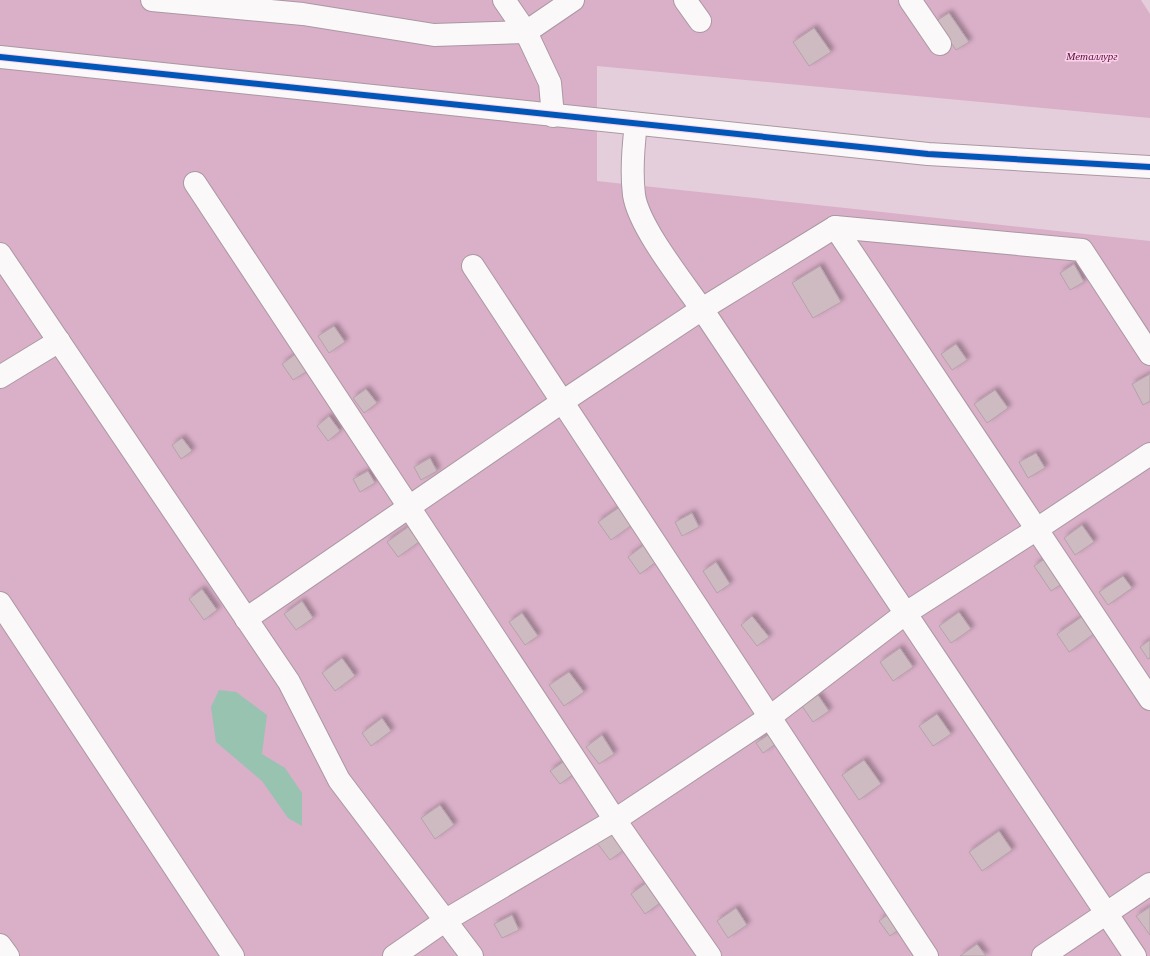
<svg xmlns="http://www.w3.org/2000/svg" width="1150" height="956" viewBox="0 0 1150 956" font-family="'Times New Roman',serif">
<defs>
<filter id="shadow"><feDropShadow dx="3.5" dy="-3.5" stdDeviation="2" flood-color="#0004"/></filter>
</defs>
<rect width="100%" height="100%" fill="#e5cedb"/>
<!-- green -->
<polygon fill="#daafc8" points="0,0 1141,0 1150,14 1150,118 597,66 597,181 1150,241 1150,956 0,956"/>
<!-- water -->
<polygon fill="#98c3b0" points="219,690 236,692 267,715 262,754 285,768 302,793 302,826 288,818 262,781 216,742 211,707"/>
<!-- building -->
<g fill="#cebbc2" stroke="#b5a1aa" filter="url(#shadow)">
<polygon points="949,13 969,42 956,50 936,21"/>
<polygon points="814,28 831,52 809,66 793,42"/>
<polygon points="1074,264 1084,282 1070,290 1060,273"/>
<polygon points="820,266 841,302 813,318 792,283"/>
<polygon points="334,326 345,342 329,353 318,336"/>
<polygon points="956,344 967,360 952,370 941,354"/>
<polygon points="297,353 309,370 293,380 282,364"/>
<polygon points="1150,374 1150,401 1143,405 1132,384"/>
<polygon points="366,389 377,403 364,413 353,398"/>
<polygon points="995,390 1008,408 987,423 974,404"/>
<polygon points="329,416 340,431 328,441 317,426"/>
<polygon points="182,438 192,451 181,459 172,445"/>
<polygon points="1036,453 1045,468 1028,478 1019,462"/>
<polygon points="430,458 437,471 421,480 414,467"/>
<polygon points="368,471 375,483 360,492 353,479"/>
<polygon points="624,504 636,522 611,540 598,522"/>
<polygon points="692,513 699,527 682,536 675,522"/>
<polygon points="1082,525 1094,542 1075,555 1064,538"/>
<polygon points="408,527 419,542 398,557 387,542"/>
<polygon points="644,545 656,562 640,574 628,557"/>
<polygon points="1046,558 1063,583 1051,591 1034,566"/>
<polygon points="716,562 730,584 717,593 703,571"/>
<polygon points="1123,576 1132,588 1108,605 1099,592"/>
<polygon points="202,589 217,610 204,620 189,599"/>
<polygon points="302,601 313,618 296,630 284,614"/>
<polygon points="959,612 971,629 951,643 939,626"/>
<polygon points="522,613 538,636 525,645 509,622"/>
<polygon points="752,616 769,637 757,646 741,625"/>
<polygon points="1083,616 1095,633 1069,652 1057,634"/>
<polygon points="1150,640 1150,658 1148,659 1140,647"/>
<polygon points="900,648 913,667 893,681 880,662"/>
<polygon points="342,658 355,676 335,691 322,673"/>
<polygon points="569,672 584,692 564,706 549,685"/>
<polygon points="818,695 829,711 813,722 802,706"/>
<polygon points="937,714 951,734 933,746 919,726"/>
<polygon points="382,718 391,731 371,746 362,733"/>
<polygon points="771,733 777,743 763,753 756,743"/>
<polygon points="602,735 614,754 599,764 586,747"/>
<polygon points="569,758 578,771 560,784 550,771"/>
<polygon points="864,760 881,784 859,800 842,775"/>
<polygon points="440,805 454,825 435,839 421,818"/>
<polygon points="999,831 1012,850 982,871 969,852"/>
<polygon points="613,832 625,849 610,860 597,843"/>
<polygon points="650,880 664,900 645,914 631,894"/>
<polygon points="1150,907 1150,935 1136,916"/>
<polygon points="736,908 747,925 728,938 717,921"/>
<polygon points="891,912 902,927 890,936 879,921"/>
<polygon points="512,915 519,930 502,938 494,924"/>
<polygon points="977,944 986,956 960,956"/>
</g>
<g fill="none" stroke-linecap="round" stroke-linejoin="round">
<!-- minor casing -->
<g stroke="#aa98a2" stroke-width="24">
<g id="minor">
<polyline points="152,0 303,14 434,35 526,32 573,0"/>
<polyline points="504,0 526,32 550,83 553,116"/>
<polyline points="685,0 700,21"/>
<polyline points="910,0 940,44"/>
<polyline points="0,57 928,154 1150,167"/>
<path d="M636 124C633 148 631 171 634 195 639 229 688 288 708 318L1135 956"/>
<polyline points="195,183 409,507 562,402 702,309 835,227 1082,250 1150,354"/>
<polyline points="835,227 1150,699"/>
<polyline points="0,254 289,682 339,780 472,956"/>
<polyline points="473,266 927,956"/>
<polyline points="0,377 59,341"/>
<polyline points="0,603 233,956"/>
<polyline points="246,619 409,507 615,820 710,956"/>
<polyline points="0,945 8,956"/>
<polyline points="394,956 446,920 615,820 770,717 906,613 1037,529 1150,454"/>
<polyline points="1043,956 1150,884"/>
</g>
</g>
<!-- minor -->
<use href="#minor" stroke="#fbf8fa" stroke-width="22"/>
<!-- cycleway casing -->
<g stroke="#fcd1e9" stroke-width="8">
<polyline id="cycleway" points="0,57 928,154 1150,167"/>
</g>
<!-- cycleway -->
<use href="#cycleway" stroke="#0057b8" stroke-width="6"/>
</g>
<g text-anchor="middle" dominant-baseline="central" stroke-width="3" stroke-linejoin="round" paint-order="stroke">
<!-- park labels -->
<g font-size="11" font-style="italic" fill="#550d3f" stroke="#fcd1e9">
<text x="1092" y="56">Металлург</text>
</g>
</g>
</svg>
